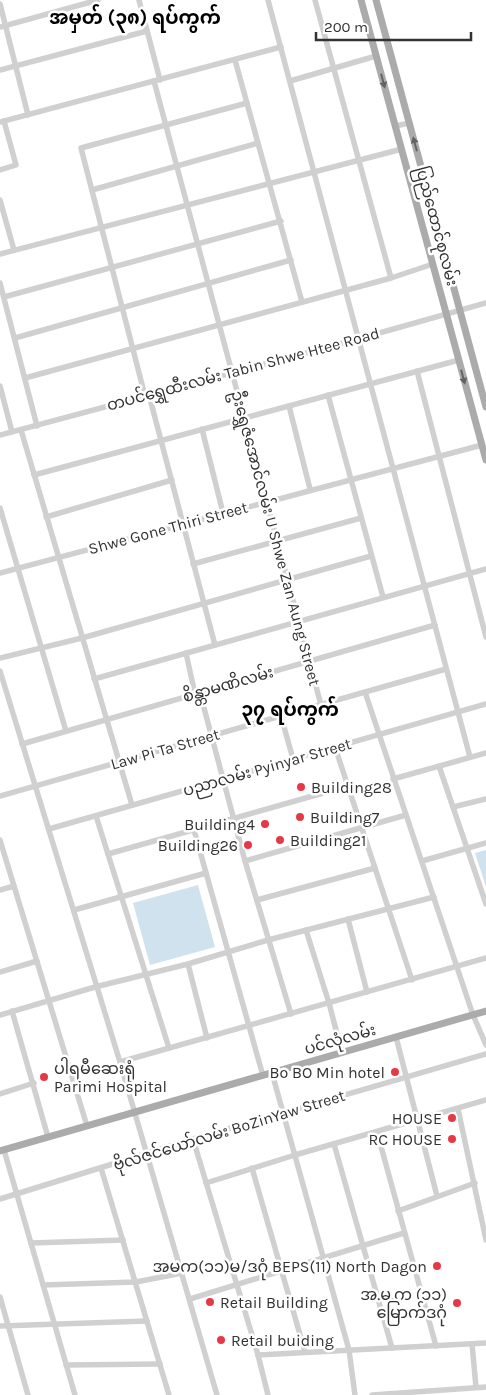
<svg xmlns="http://www.w3.org/2000/svg" width="486" height="1395" viewBox="0 0 486 1395" font-family="Karla,'Noto Sans Myanmar',sans-serif">
<rect width="100%" height="100%" fill="#fff"/>
<!-- water -->
<g fill="#cfe2ee">
<polygon points="486,850 486,887 475,853"/>
<polygon points="198,885 215,947 150,965 133,903"/>
</g>
<g fill="none" stroke-linecap="round" stroke-linejoin="round">
<!-- minor -->
<g stroke="#d0d0d0" stroke-width="5.5">
<polyline points="139,0 160,80"/>
<polyline points="268,0 470,757"/>
<polyline points="315,0 391,278"/>
<polyline points="0,4 28,115"/>
<polyline points="0,27 98,0"/>
<polyline points="235,60 302,302"/>
<polyline points="0,70 147,31"/>
<polyline points="154,81 321,705"/>
<polyline points="290,81 376,56"/>
<polyline points="0,122 281,47"/>
<polyline points="395,126 410,123"/>
<polyline points="0,170 16,165 4,121"/>
<polyline points="92,190 258,143"/>
<polyline points="0,200 14,250"/>
<polyline points="0,254 402,149"/>
<polyline points="0,283 37,426"/>
<polyline points="4,297 281,221"/>
<polyline points="15,338 291,260"/>
<polyline points="417,371 486,637"/>
<polyline points="25,378 391,278 433,264"/>
<polyline points="0,386 12,432"/>
<polyline points="149,395 215,645"/>
<polyline points="328,395 383,597"/>
<polyline points="145,396 81,148 247,103"/>
<polyline points="289,406 310,489"/>
<polyline points="202,429 223,513"/>
<polyline points="21,430 132,805"/>
<polyline points="0,435 358,339 486,303"/>
<polyline points="34,475 459,360"/>
<polyline points="0,508 66,731"/>
<polyline points="46,517 172,480"/>
<polyline points="193,564 361,518"/>
<polyline points="0,573 482,445"/>
<polyline points="186,653 195,694"/>
<polyline points="0,658 82,638 371,556"/>
<polyline points="0,671 120,1062 217,1395"/>
<polyline points="94,679 486,569"/>
<polyline points="365,692 473,1015 486,1045"/>
<polyline points="200,693 245,861 291,1014"/>
<polyline points="281,716 293,759"/>
<polyline points="22,744 435,625"/>
<polyline points="335,747 412,980"/>
<polyline points="439,766 486,904"/>
<polyline points="393,779 486,753"/>
<polyline points="0,796 446,669"/>
<polyline points="453,807 486,799"/>
<polyline points="96,816 169,1048"/>
<polyline points="49,829 486,704"/>
<polyline points="194,830 263,1076"/>
<polyline points="0,840 87,1126"/>
<polyline points="108,854 348,786"/>
<polyline points="245,861 406,815"/>
<polyline points="422,861 486,843"/>
<polyline points="0,890 14,886"/>
<polyline points="257,900 375,868"/>
<polyline points="74,910 206,873"/>
<polyline points="348,919 367,992"/>
<polyline points="306,930 329,1003 342,1053"/>
<polyline points="188,964 207,1038"/>
<polyline points="0,972 37,961"/>
<polyline points="12,1011 48,1137"/>
<polyline points="0,1015 95,987 188,964 268,940 434,897"/>
<polyline points="396,1037 437,1196"/>
<polyline points="120,1062 486,958"/>
<polyline points="272,1073 349,1350 355,1395"/>
<polyline points="0,1094 34,1083"/>
<polyline points="458,1109 486,1240"/>
<polyline points="377,1132 436,1346"/>
<polyline points="193,1139 258,1355 268,1395"/>
<polyline points="334,1144 392,1348"/>
<polyline points="4,1150 75,1395"/>
<polyline points="101,1168 169,1395"/>
<polyline points="252,1168 305,1352"/>
<polyline points="206,1183 295,1155 486,1100"/>
<polyline points="0,1199 193,1139 486,1054"/>
<polyline points="398,1211 475,1183"/>
<polyline points="31,1243 123,1240"/>
<polyline points="43,1285 136,1282 182,1273"/>
<polyline points="0,1297 28,1395"/>
<polyline points="190,1299 404,1233"/>
<polyline points="0,1326 147,1321"/>
<polyline points="472,1344 476,1387"/>
<polyline points="258,1355 486,1343"/>
<polyline points="66,1365 160,1364"/>
<polyline points="372,1395 486,1387"/>
</g>
<!-- major -->
<g stroke="#ababab" stroke-width="7">
<polyline points="361,0 486,460"/>
<polyline points="376,0 486,407"/>
<polyline points="0,1151 486,1011"/>
</g>
</g>
<!-- one-way arrows -->
<defs><path id="oneway-solid" d="M-6-.8H1V-3.2L6.5 0L1 3.2V.8H-6Z" transform="scale(1.25)"/></defs>
<g fill="#636363">
<use href="#oneway-solid" transform="translate(383 81) rotate(75)"/>
<use href="#oneway-solid" transform="translate(415 144) rotate(-105)"/>
<use href="#oneway-solid" transform="translate(463 377) rotate(75)"/>
</g>
<!-- markers -->
<g fill="#e63946" stroke="#fff" stroke-width="2">
<circle cx="301" cy="787" r="5"/>
<circle cx="300" cy="817" r="5"/>
<circle cx="265" cy="824" r="5"/>
<circle cx="280" cy="840" r="5"/>
<circle cx="248" cy="845" r="5"/>
<circle cx="395" cy="1072" r="5"/>
<circle cx="44" cy="1077" r="5"/>
<circle cx="452" cy="1118" r="5"/>
<circle cx="452" cy="1139" r="5"/>
<circle cx="437" cy="1266" r="5"/>
<circle cx="210" cy="1302" r="5"/>
<circle cx="457" cy="1303" r="5"/>
<circle cx="221" cy="1340" r="5"/>
</g>
<g text-anchor="middle" dominant-baseline="central" stroke-width="5" stroke-linejoin="round" paint-order="stroke">
<!-- street labels -->
<g font-size="16" fill="#333" stroke="#fff">
<text transform="translate(437 226) rotate(75)">ပြည်ထောင်စုလမ်း</text>
<text transform="translate(243 369) rotate(-15)">တပင်ရွှေထီးလမ်း Tabin Shwe Htee Road</text>
<text transform="translate(168 528) rotate(-15)">Shwe Gone Thiri Street</text>
<text transform="translate(276 538) rotate(75)">ဦးရွှေဇံအောင်လမ်း U Shwe Zan Aung Street</text>
<text transform="translate(228 684) rotate(-16)">စိန္တာမဏိလမ်း</text>
<text transform="translate(165 749) rotate(-16)">Law Pi Ta Street</text>
<text transform="translate(267 767) rotate(-16)">ပညာလမ်း Pyinyar Street</text>
<text transform="translate(340 1039) rotate(-16)">ပင်လုံလမ်း</text>
<text transform="translate(229 1130) rotate(-17)">ဗိုလ်ဇင်ယော်လမ်း BoZinYaw Street</text>
</g>
<!-- poi labels -->
<g font-size="16" fill="#333" stroke="#fff" text-anchor="end">
<text x="311" y="787" text-anchor="start">Building28</text>
<text x="310" y="817" text-anchor="start">Building7</text>
<text x="255" y="824">Building4</text>
<text x="290" y="840" text-anchor="start">Building21</text>
<text x="238" y="845">Building26</text>
<text x="54" y="1068" text-anchor="start">ပါရမီဆေးရုံ<tspan x="54" dy="18">Parimi Hospital</tspan></text>
<text x="385" y="1072">Bo BO Min hotel</text>
<text x="442" y="1118">HOUSE</text>
<text x="442" y="1139">RC HOUSE</text>
<text x="427" y="1266">အမက(၁၁)မ/ဒဂုံ BEPS(11) North Dagon</text>
<text x="447" y="1294">အ.မ.က (၁၁)<tspan x="447" dy="18">မြောက်ဒဂုံ</tspan></text>
<text x="220" y="1302" text-anchor="start">Retail Building</text>
<text x="231" y="1340" text-anchor="start">Retail buiding</text>
</g>
<!-- quarter labels -->
<g font-size="19" font-weight="bold" fill="#000" stroke="#fff">
<text x="135" y="18">အမှတ် (၃၈) ရပ်ကွက်</text>
<text x="290" y="710">၃၇ ရပ်ကွက်</text>
</g>
</g>
<!-- scale -->
<path d="M316 32v8h155v-8" fill="none" stroke="#333333" stroke-width="2.5"/>
<text x="324" y="32" font-size="15" fill="#333333" stroke="#ffffff" stroke-width="4" paint-order="stroke">200 m</text>
</svg>
